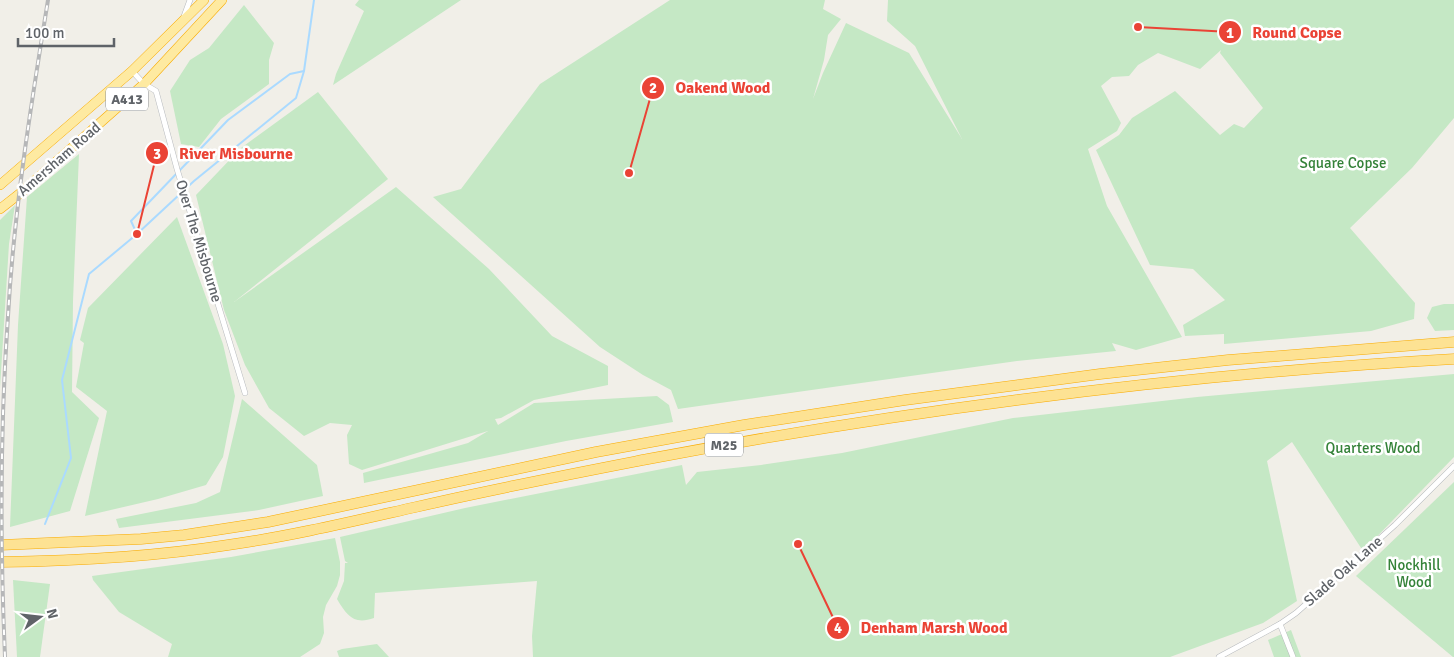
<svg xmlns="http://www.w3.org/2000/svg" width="1454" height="657" viewBox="0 0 1454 657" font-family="Signika,sans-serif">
<rect width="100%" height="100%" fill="#f1efe8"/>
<!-- green -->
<g fill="#c5e8c5">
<polygon points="359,0 461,0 333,85 336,74 364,11 355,5"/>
<polygon points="670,0 825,0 823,9 841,19 828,35 824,60 813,99 823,73 846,23 909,53 962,139 915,46 887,21 888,0 1454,0 1454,118 1412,168 1350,228 1415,303 1414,319 1371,331 1224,344 1224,334 1185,336 1183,325 1225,300 1193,269 1150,265 1096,150 1119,135 1132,118 1175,91 1220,135 1234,124 1244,128 1263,108 1220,53 1221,50 1200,69 1158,53 1138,65 1129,76 1112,77 1101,86 1121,123 1117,131 1088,149 1107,206 1182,337 1136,350 1112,343 1116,351 1017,361 678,409 671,390 643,375 600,347 433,197 461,189 540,84"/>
<polygon points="244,5 274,43 269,60 269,84 221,119 199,147 181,144 170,91 190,60 209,48"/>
<polygon points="318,92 388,179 234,302 396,187 489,269 552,336 608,366 608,385 534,400 501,418 495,419 498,425 534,403 657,396 669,405 673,422 566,441 364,483 363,473 468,443 488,431 362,470 349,464 347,435 352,425 330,423 304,436 269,408 245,365 224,310 196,195 241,148"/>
<polygon points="79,154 73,301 72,392 99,418 70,511 10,527 18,325 27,197"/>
<polygon points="15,205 9,244 0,388 0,220"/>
<polygon points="177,217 223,344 235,396 223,457 206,485 158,499 85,516 107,411 76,387 84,343 80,340 88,308"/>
<polygon points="1444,304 1454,304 1454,330 1435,331 1427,318 1432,307"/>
<path d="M1454 374V457L1363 551 1292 442 1267 461 1297 601 1263 623 1170 657H533L532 636 537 581 375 593 374 618C354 625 347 616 337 599L344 581 345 563H348L345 561 340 537 465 508 682 465 686 485 697 472 761 465 842 453 1013 418 1197 397Z"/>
<polygon points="242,399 317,465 323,496 259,510 119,528 116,519 196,503 220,492"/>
<polygon points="1454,482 1454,657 1453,657 1356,576"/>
<polygon points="335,538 340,562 340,575 337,586 326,605 323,617 324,633 320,644 300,657 168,657 172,644 119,612 93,580 92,576 231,557"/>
<polygon points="13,580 50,584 40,657 17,657"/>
<polygon points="1291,630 1301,657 1274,657 1268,640"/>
<polygon points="377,644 389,657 339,657 337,651 342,649"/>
</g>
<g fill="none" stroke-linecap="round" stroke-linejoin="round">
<!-- stream -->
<g stroke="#aadaff" stroke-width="2">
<polyline points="137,234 131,221 228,120 290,74 304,71"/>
<polyline points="45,524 71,458 62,380 89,274 137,234 194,181 296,98 304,71 314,0"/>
</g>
<!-- minor casing -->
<g stroke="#b5b8bc" stroke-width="6">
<g id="minor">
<polyline points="183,19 190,0"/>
<polyline points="132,71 144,84 156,91 177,169 245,393"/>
<polyline points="1280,624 1293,657"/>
<polyline points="1219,657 1280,624 1296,613 1395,525 1454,466"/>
</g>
</g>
<!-- trunk casing -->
<g stroke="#f9ab00" stroke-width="10">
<g id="trunk">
<polyline points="0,185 132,71 204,0"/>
<polyline points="0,209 23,191 144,84 222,0"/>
</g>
</g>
<!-- motorway casing -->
<g stroke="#f9ab00" stroke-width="11">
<g id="motorway">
<polyline points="0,545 141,539 184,535 268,522 596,452 744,425 905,400 1100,374 1228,360 1454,342"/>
<path d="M0 562C77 561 152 557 228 545 292 536 354 521 416 507 493 489 571 474 648 459 914 409 1184 374 1454 359"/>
</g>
</g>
<!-- minor -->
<use href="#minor" stroke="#fff" stroke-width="5"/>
<!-- trunk -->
<use href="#trunk" stroke="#feeaa1" stroke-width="9"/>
<!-- motorway -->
<use href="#motorway" stroke="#fde293" stroke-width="10"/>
<!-- rail casing -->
<g stroke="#b6b7b8" stroke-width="4">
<path id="rail" d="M5 657C0 544 0 429 8 316 14 210 31 105 48 0"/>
</g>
<!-- rail -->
<use href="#rail" stroke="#fff" stroke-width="2" stroke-dasharray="5.5" stroke-linecap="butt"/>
</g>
<g text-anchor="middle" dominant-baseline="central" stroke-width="5" stroke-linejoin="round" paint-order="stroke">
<!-- shield labels -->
<g fill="#fff" stroke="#8f9295" stroke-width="1">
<rect x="106" y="87.5" width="42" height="23" rx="4"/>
<rect x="705" y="433.5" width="38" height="23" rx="4"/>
</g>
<g font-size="14" font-weight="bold" fill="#5f6368">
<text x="127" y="99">A413</text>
<text x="724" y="445">M25</text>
</g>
<!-- street labels -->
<g font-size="15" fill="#5f6368" stroke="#fff">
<text transform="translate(59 159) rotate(-41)">Amersham Road</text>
<text transform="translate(199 241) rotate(73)">Over The Misbourne</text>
<text transform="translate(1343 571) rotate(-41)">Slade Oak Lane</text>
</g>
<!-- park labels -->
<g font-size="15" fill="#348238" stroke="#fff">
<text x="1343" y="163">Square Copse</text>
<text x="1373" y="448">Quarters Wood</text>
<text x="1414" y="565">Nockhill<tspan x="1414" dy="17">Wood</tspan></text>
</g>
</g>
<!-- callouts -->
<path fill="none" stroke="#ea4335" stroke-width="2" d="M1138 27L1230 32M629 173L653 88M137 234L157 153M798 544L838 628"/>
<g fill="#ea4335" stroke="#fff" stroke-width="2">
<circle cx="1138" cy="27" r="5"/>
<circle cx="629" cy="173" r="5"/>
<circle cx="137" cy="234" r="5"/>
<circle cx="798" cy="544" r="5"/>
<circle cx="1230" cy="32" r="12"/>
<circle cx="653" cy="88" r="12"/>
<circle cx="157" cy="153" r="12"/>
<circle cx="838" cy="628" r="12"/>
</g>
<g font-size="15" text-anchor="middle" font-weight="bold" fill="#fff">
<text x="1230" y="38">1</text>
<text x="653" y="93">2</text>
<text x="157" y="159">3</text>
<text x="838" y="633">4</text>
</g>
<g font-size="16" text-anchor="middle" font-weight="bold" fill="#ea4335" stroke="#fff" stroke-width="5" stroke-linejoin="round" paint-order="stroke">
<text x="1297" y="38">Round Copse</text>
<text x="723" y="93">Oakend Wood</text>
<text x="236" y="159">River Misbourne</text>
<text x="934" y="633">Denham Marsh Wood</text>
</g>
<!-- north arrow -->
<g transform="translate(40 617) rotate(75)" stroke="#ffffff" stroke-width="4" paint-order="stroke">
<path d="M0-4L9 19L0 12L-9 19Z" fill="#5f6368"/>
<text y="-8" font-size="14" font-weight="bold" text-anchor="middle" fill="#5f6368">N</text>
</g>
<!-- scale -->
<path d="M18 38v8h96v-8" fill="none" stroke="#5f6368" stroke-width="2.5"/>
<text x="25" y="38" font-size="15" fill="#5f6368" stroke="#ffffff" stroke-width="4" paint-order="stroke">100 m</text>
</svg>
